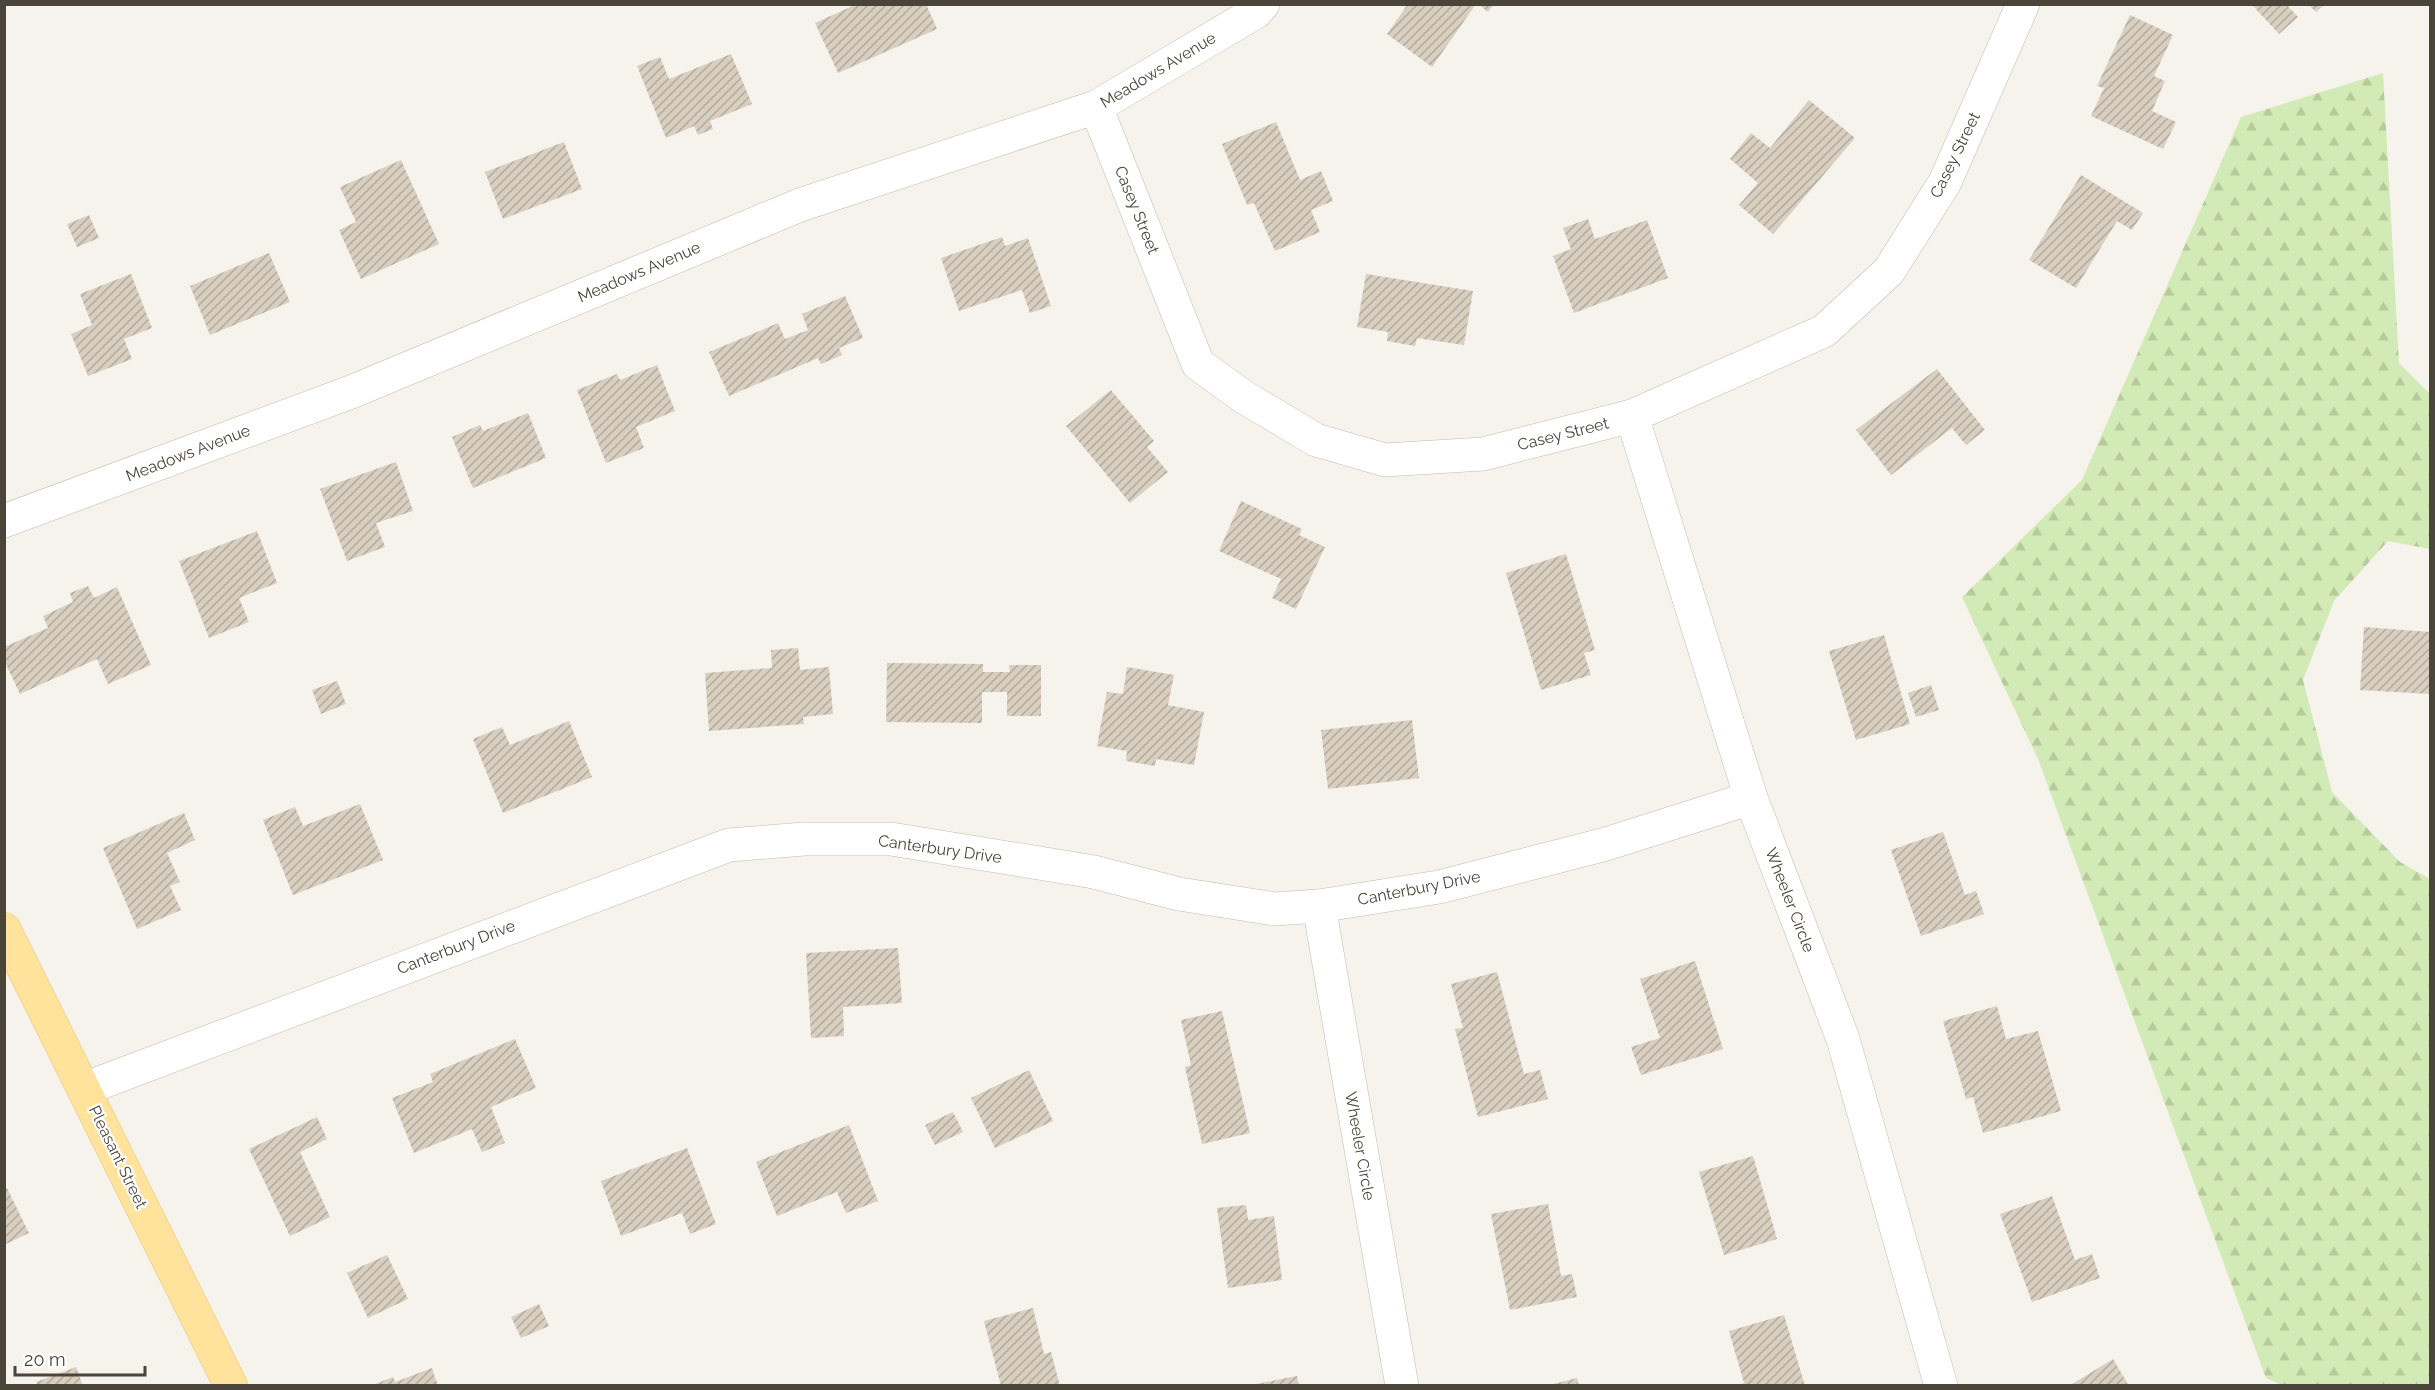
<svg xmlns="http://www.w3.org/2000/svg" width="2435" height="1390" viewBox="0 0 2435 1390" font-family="Raleway,sans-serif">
<defs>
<pattern id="forest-firs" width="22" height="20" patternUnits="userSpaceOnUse" patternTransform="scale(1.5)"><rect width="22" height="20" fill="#d2eab5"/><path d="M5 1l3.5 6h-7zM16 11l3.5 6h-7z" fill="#b6ca9c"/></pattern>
<pattern id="building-hatch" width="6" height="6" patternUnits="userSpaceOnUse" patternTransform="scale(1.5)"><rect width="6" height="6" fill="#d8cfc1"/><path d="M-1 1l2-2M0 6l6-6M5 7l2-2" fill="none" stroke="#b1aa9e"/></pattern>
</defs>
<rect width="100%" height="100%" fill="#f6f3ec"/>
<!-- forest -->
<polygon fill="url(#forest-firs)" points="2383,73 2399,363 2430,394 2430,549 2388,541 2334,601 2303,680 2332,792 2400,862 2430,879 2430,1385 2282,1385 2266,1378 2038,759 1962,597 2082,480 2241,117"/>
<!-- building -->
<g fill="url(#building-hatch)">
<polygon points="857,4 926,4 937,29 838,73 815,23"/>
<polygon points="1408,4 1476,4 1432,67 1387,34"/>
<polygon points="1478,4 1494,4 1488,12"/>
<polygon points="2254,4 2286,4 2298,17 2279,34 2253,6"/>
<polygon points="2309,5 2324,5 2316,12"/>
<polygon points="2130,15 2173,35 2154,76 2165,81 2152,111 2176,122 2163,149 2091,116 2104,88 2097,86"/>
<polygon points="731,54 752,104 710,121 713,129 698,135 694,126 666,138 637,66 660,57 669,79"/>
<polygon points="1809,100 1855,138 1773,234 1739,205 1758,183 1730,159 1751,133 1770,148"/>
<polygon points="1276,122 1300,180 1321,171 1333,201 1311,210 1320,232 1275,251 1254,203 1247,205 1222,144"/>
<polygon points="564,142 582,189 503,219 485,172"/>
<polygon points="401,160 439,244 361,279 339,230 356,222 340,187"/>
<polygon points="2081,175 2143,213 2132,230 2117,221 2076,288 2029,260"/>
<polygon points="89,215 99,238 77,247 67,224"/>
<polygon points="1588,219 1595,239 1647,220 1668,278 1574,313 1553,256 1571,249 1563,228"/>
<polygon points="1002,237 1005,246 1028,238 1051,306 1030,313 1022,290 959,311 941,258"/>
<polygon points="269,253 290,302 210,335 190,286"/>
<polygon points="131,274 152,328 124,339 132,359 88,376 71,334 92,325 80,294"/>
<polygon points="1366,274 1473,291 1464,345 1417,338 1415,346 1387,341 1388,332 1357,327"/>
<polygon points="845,296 863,338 839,348 842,355 821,364 818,358 729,396 709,352 778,323 785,339 808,330 802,314"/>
<polygon points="657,365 675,411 636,427 644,448 606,463 577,390 617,374 620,380"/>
<polygon points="1937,369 1985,430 1966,445 1952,428 1891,475 1856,430"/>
<polygon points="1111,390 1154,441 1147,447 1168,472 1130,503 1066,426"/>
<polygon points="528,413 546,458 473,488 452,437 480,425 483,431"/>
<polygon points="396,462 413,511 376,523 385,547 347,561 320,489"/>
<polygon points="1241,501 1302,529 1299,535 1325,547 1296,609 1272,598 1281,579 1219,551"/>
<polygon points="257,531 277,583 239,598 249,622 209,638 179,561"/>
<polygon points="1566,554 1595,650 1584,653 1591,675 1541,690 1506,573"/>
<polygon points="88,586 94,598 117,587 151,665 108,684 97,659 20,694 4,660 4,647 48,628 43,616 73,602 70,593"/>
<polygon points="2364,627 2430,632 2430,694 2360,690"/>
<polygon points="1884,635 1910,724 1856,740 1829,651"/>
<polygon points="798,648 800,670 829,667 833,714 803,717 804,724 709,731 705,673 772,668 771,650"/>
<polygon points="887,663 983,664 983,672 1010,672 1009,665 1041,665 1041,716 1007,716 1007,692 982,692 982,723 886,722"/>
<polygon points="1127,667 1174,675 1168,705 1204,712 1194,765 1156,759 1155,766 1126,761 1127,751 1097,746 1107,692 1123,694"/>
<polygon points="337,681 346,704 321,714 312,690"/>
<polygon points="1931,685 1939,710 1916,717 1908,693"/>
<polygon points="1412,720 1419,778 1328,789 1321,730"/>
<polygon points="569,721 592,777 503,813 473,739 502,727 510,745"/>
<polygon points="360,804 383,860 293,895 263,820 295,807 303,826"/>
<polygon points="184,813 195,840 167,853 180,882 170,886 181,910 137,929 103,848"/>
<polygon points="1943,832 1965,895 1976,891 1984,914 1921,936 1891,850"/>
<polygon points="898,948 902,1003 843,1007 844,1036 811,1038 806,953"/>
<polygon points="1695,961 1723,1049 1641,1075 1631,1047 1660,1038 1640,979"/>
<polygon points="1497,972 1524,1074 1540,1070 1548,1099 1478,1117 1455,1029 1463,1028 1451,984"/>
<polygon points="1997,1006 2006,1039 2038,1031 2061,1111 1983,1133 1973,1097 1966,1099 1943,1021"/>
<polygon points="1222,1011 1250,1133 1202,1144 1185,1067 1191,1065 1181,1020"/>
<polygon points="515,1039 536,1088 491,1107 505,1143 482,1152 472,1129 414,1153 392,1098 433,1082 430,1074"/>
<polygon points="1029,1070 1053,1121 995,1148 971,1098"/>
<polygon points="953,1112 963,1132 935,1145 925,1125"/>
<polygon points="317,1117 327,1139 300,1152 330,1217 290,1236 249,1149"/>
<polygon points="849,1125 878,1201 846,1213 837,1192 777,1216 756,1162"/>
<polygon points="687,1148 716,1224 690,1234 682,1213 621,1236 601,1181"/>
<polygon points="1753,1156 1777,1239 1724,1255 1699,1172"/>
<polygon points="7,1188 29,1233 4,1245 4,1189"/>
<polygon points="2052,1196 2075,1260 2092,1254 2100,1278 2032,1302 2000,1214"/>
<polygon points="1548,1204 1561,1276 1572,1274 1577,1297 1510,1310 1491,1214"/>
<polygon points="1246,1205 1248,1220 1274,1216 1282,1280 1228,1288 1217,1208"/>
<polygon points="387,1255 408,1299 368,1318 347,1273"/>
<polygon points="539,1304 549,1326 521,1338 511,1317"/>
<polygon points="1033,1308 1044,1354 1051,1352 1060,1386 1001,1386 984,1321"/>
<polygon points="1784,1315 1805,1386 1737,1386 1744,1383 1729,1331"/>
<polygon points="2113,1359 2129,1386 2069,1386"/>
<polygon points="76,1367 83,1386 38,1386 36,1382"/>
<polygon points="432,1368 438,1386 370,1386 393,1377 395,1382"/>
<polygon points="1297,1376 1299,1386 1257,1386 1256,1384"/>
<polygon points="1577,1378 1579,1386 1549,1386 1549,1385"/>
</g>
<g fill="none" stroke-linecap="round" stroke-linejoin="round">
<!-- minor casing -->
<g stroke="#c2bbae" stroke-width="34">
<g id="minor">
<polyline points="1096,107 1198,364 1244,397 1316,440 1385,460 1483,454 1632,416 1824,331 1889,271 1945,182 2023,4"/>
<polyline points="1632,416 1751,798 1843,1039 1941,1386"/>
<polyline points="4,521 351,392 800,205 1096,107 1256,12 1263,4"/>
<polyline points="1319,906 1402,1386"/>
<polyline points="84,1089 729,845 804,839 891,839 1094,872 1179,894 1275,909 1319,906 1439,887 1606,844 1751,798"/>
</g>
</g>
<!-- major casing -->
<g stroke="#e6c16a" stroke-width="34">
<polyline id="major" points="4,929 231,1386"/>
</g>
<!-- minor -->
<use href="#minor" stroke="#fff" stroke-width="33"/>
<!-- major -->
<use href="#major" stroke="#ffe39c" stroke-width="33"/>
</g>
<g text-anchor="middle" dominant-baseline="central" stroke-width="4.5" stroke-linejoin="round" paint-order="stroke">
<!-- street labels -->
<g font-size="16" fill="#4b4439" stroke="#fff">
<text transform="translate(1158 70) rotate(-31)">Meadows Avenue</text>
<text transform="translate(1955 155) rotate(-64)">Casey Street</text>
<text transform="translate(1137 210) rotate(68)">Casey Street</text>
<text transform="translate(639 272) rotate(-23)">Meadows Avenue</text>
<text transform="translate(1563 434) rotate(-14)">Casey Street</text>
<text transform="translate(188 453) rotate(-21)">Meadows Avenue</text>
<text transform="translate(940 849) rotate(8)">Canterbury Drive</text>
<text transform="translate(1419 888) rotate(-11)">Canterbury Drive</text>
<text transform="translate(1790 900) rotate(69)">Wheeler Circle</text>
<text transform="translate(456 947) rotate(-21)">Canterbury Drive</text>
<text transform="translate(1360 1146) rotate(80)">Wheeler Circle</text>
<text transform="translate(118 1157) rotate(64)">Pleasant Street</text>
</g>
</g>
<!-- border -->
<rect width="2435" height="1390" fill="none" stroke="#4b4439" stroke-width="12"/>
<!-- scale -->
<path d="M15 1366v9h130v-9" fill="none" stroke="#4b4439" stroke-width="3"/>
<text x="24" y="1366" font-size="18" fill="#4b4439" stroke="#ffffff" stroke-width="4.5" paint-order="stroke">20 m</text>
</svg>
